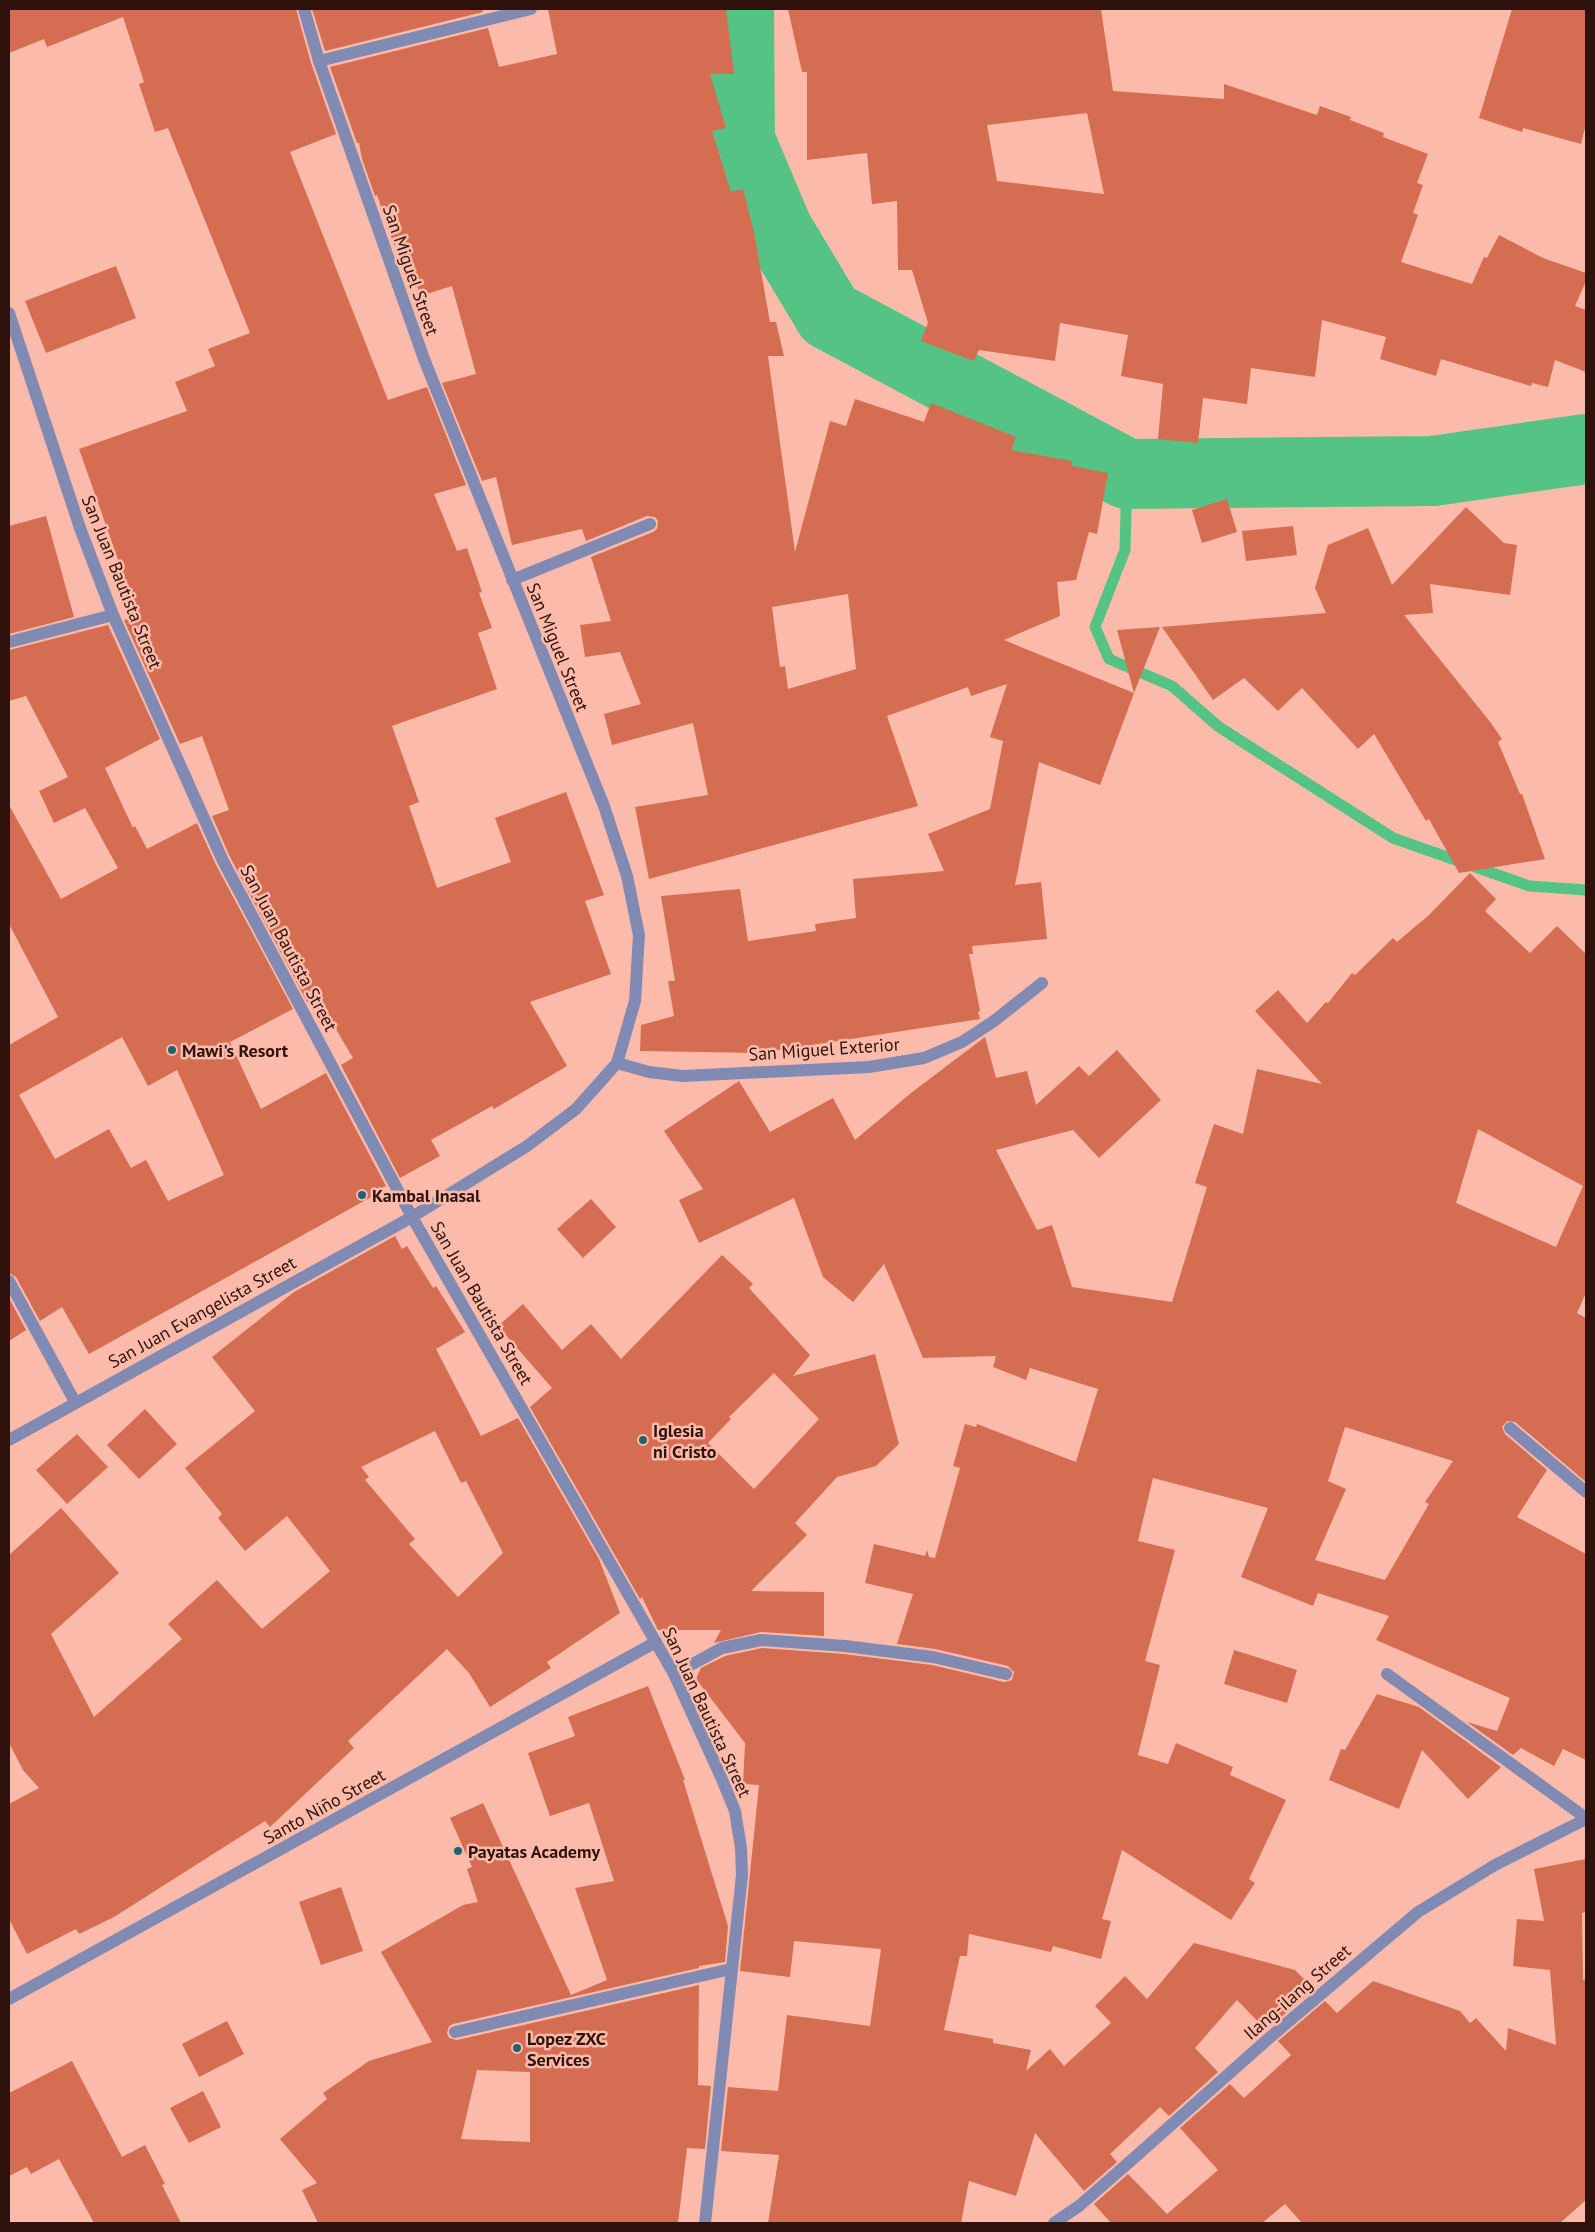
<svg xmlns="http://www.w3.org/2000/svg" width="1595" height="2232" viewBox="0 0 1595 2232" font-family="'PT Sans',sans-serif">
<rect width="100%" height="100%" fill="#fcbbaa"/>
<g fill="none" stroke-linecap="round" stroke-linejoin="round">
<!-- stream -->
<polyline stroke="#55c384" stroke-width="11" points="1127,474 1125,550 1095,627 1109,659 1172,686 1219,727 1393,838 1529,886 1586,890"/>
<!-- river -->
<polyline stroke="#55c384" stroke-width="70" points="739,9 740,140 778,230 829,315 1127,474 1433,471 1586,449"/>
</g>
<!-- building -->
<g fill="#d56d52" fill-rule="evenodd">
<polygon points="9,9 296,9 311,63 336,134 290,152 388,400 427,387 466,485 434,494 457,551 467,548 482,592 479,593 492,628 478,633 497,689 392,726 419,802 409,806 437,888 511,862 495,818 566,792 604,895 585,901 611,974 530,1002 567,1066 494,1109 492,1106 431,1140 440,1156 400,1178 341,1065 353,1058 317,997 307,1002 230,857 212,816 229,810 202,736 180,744 124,620 138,616 79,449 187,411 175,382 215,366 208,349 250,333 168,128 155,132 139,84 144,82 123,17 47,47 44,39 9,53"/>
<polygon points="312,9 482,9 483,12 325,51"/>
<path d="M548 9H726L734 74H710L726 128 712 131 731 192 743 189 754 232 770 322H776L784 356H768L795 552 830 421 846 426 855 399 924 422 931 403 1016 437 1011 450 1072 461V466L1108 473 1097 534 1089 532 1076 580 1057 582 1060 616 1004 640 1134 693 1100 785 1039 762 1015 885 1041 882 1047 939 972 946 973 954H969L980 1011 978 1012 980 1019 761 1053 640 1051 641 1025 674 1016 668 981H675L661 896 740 889 748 941 816 931 815 924 856 918 853 879 944 871 928 834 990 809 1003 741 990 737 1007 684 971 696 968 687 887 716 918 806 649 879 635 807 708 795 693 723 612 745 604 714 641 704 620 652 585 657 580 625 611 621 591 557 653 532 657 529 658 521 655 517 647 516 586 541 582 529 512 545 496 477 482 481 442 383 476 374 452 286 420 296 405 242 394 245 377 195 375 196 362 159 359 143H357L330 67 488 28 499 67 557 54ZM848 594 856 669 788 689 785 666 780 667 772 607Z"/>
<path d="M788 9H1101L1113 91 1224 99V84L1317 115 1320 106 1351 117 1350 120 1384 133 1383 137 1428 154 1417 183 1423 185 1413 213 1418 215 1401 262 1472 284 1484 257 1487 258 1499 235 1543 258 1586 273V281L1575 306 1586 310V372L1555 360 1548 387 1532 383 1531 386 1441 359 1436 376 1380 359 1386 337 1322 320 1315 377 1251 368 1247 404 1203 398 1198 443 1158 439 1163 384 1121 376 1128 335 1060 323 1055 361 979 350 974 361 921 341 928 323 912 270H898L897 201 872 204 867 153 807 160V72H802ZM1087 113 1104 194 997 181 987 125Z"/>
<polygon points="1512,9 1586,9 1586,124 1581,144 1523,128 1522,132 1479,118"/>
<polygon points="116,266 136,318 46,353 25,301"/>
<polygon points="1227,499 1237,532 1202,543 1192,510"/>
<polygon points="1466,507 1504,543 1517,545 1510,595 1430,584 1433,613 1404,615 1491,723 1502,739 1498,742 1520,794 1522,794 1545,859 1459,873 1429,819 1426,821 1374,734 1358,749 1302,688 1278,711 1244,678 1213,700 1162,627 1326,613 1315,588 1328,545 1368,528 1392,585"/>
<polygon points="46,516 74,617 9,634 9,526"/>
<polygon points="1293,526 1297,555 1246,561 1242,531"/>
<path d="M108 625 160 739 105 768 133 828 135 826 147 849 197 823 216 865 293 1009 230 1042 261 1109 326 1073 386 1186 372 1194 373 1196 89 1354 62 1307 40 1321 16 1277 9 1273V1045L58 1017 9 924V805L61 899 118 868 85 808 54 823 39 791 68 777 26 696 9 701V650ZM122 1037 148 1086 177 1070 224 1175 168 1201 146 1160 131 1168 109 1129 55 1159 19 1095Z"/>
<polygon points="1160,627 1134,693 1117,630"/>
<path d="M1470 873 1496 899 1485 911 1530 953 1557 926 1586 954V1293L1577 1313 1586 1318V1482L1515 1422 1507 1421 1502 1427 1505 1434 1547 1470 1517 1517 1586 1554V1760L1563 1749 1554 1766 1521 1748 1513 1755 1467 1722 1497 1731 1510 1698 1376 1640 1389 1616 1318 1593 1313 1606 1241 1577 1268 1508 1153 1478 1138 1541 1175 1550 1145 1661 1160 1665 1138 1755 1168 1764 1176 1743 1233 1767 1230 1775 1286 1800 1249 1879 1255 1883 1231 1920 1122 1850 1102 1919 1111 1921 1101 1959 1053 1946 1051 1952 969 1934 967 1956H960L944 2030 993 2039V2043L1031 2050 1026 2071 1050 2049 1064 2066 1111 2023 1095 2006 1125 1976 1147 1999 1194 1943 1295 1970 1314 1989 1266 2030 1237 2000 1195 2048 1218 2072 1169 2116 1160 2107 1110 2154 1117 2162 1084 2191 1035 2133 1016 2196 969 2181 961 2223H768L779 2155 721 2151 728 2087 778 2091 787 2015 870 2026 881 1949 794 1941 790 1977 740 1971 759 1785 743 1784 745 1743 696 1679 701 1668 725 1656 762 1648 844 1654 932 1665 1004 1682 1012 1680 1014 1672 1008 1666 935 1649 897 1644 913 1594 865 1583 874 1544 925 1556 927 1550 929 1557 935 1558 960 1468 953 1466 965 1424 976 1427 977 1424 1076 1462 1098 1389 1030 1368 1026 1380 993 1367 996 1356 923 1358 884 1264 853 1302 823 1277 794 1198 699 1243 679 1200 703 1189 664 1131 739 1081 770 1132 833 1098 855 1140 911 1093 985 1037 996 1078 1027 1071 1036 1105 1079 1066 1089 1076 1117 1050 1161 1100 1099 1158 1073 1130 996 1150 1037 1230 1052 1225 1072 1287 1172 1302 1207 1187 1195 1183 1214 1124 1243 1134 1257 1069 1322 1084 1255 1011 1278 990 1307 1023 1326 1002 1328 1003 1352 973 1355 975 1393 938 1397 942 1429 915ZM1478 1129 1583 1186 1556 1247 1456 1203ZM1345 1427 1453 1461 1425 1502 1429 1504 1385 1580 1315 1560 1346 1489 1328 1481Z"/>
<polygon points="591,1199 616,1227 583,1258 557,1229"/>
<path d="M395 1236 402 1249 407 1246 433 1288 436 1286 465 1332 436 1349 481 1436 518 1418 599 1559 620 1613 547 1662 551 1668 490 1707 469 1673 447 1649 348 1741 354 1748 270 1827 265 1821 114 1917 79 1934 76 1929 27 1954 9 1919V1804L39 1788 23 1770 9 1743V1555L61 1508 119 1573 51 1634 94 1717 182 1639 168 1624 217 1580 262 1629 330 1571 287 1516 245 1551 218 1518 222 1514 185 1468 255 1411 212 1357 294 1292ZM435 1431 461 1483 466 1481 503 1553 458 1597 409 1544 415 1539 365 1480 369 1477 361 1467Z"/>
<path d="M722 1255 753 1284 749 1288 810 1355 793 1376 875 1354 899 1444 876 1466 837 1477 795 1523 807 1535 751 1591 824 1592V1636L761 1632 714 1643 721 1630H658L642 1597 640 1599 530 1407 552 1388 498 1326 523 1304 562 1350 591 1324 621 1359ZM774 1373 819 1419 754 1489 708 1443 731 1419 729 1417Z"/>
<polygon points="9,1298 26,1330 9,1341"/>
<polygon points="145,1409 177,1444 139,1479 107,1445"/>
<polygon points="77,1434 108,1467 67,1504 36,1470"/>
<polygon points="1234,1650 1297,1670 1287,1703 1224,1684"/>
<path d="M648 1686 685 1780H683L728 1926 725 1962 699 1966V1968L453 2024 449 2026 447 2033 449 2038 457 2040 699 1985 698 2085 711 2086 705 2149 687 2148 678 2223H318L302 2190 317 2183 280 2139 327 2099 323 2093 369 2061 432 2042 381 1952 463 1905 478 1902 467 1869 472 1867 450 1818 483 1803 571 1995 607 1980 575 1888 614 1881 589 1803 550 1816 528 1753 575 1736 568 1717ZM477 2070 530 2072V2142L461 2139Z"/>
<polygon points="1377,1694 1419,1707 1501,1767 1468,1799 1422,1750 1399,1809 1329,1780 1341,1749 1345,1750"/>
<polygon points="1586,1859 1586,1912 1582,1913 1583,1980 1586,1979 1586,2200 1560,2223 1302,2223 1285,2204 1262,2223 1111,2223 1094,2204 1128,2174 1167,2214 1218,2170 1180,2128 1230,2084 1244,2098 1291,2055 1278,2041 1325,2001 1337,2013 1373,1981 1460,2011 1470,2023 1476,2018 1506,2051 1508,2028 1556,2045 1550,1970 1513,1966 1517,1919 1544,1921 1534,1869"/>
<polygon points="341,1887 363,1951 321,1965 299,1902"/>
<polygon points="227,2021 244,2054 199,2077 182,2044"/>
<polygon points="72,2061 122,2157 145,2145 165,2184 162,2185 181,2223 94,2223 59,2159 31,2174 27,2167 9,2176 9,2093"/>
<polygon points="203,2091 221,2127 189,2143 170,2108"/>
</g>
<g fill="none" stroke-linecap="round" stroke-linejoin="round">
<!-- minor -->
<g stroke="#818ab3" stroke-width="12">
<polyline points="319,61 531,9"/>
<polyline points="9,313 80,528 113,615 223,861 412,1217 674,1674 721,1777 735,1811 741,1848 742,1875 705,2223"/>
<polyline points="512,580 650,524"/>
<polyline points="9,642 113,615"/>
<polyline points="617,1063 649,1072 683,1076 869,1067 924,1058 962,1042 994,1021 1042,983"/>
<polyline points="9,1281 75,1402"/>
<polyline points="1510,1428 1586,1492"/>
<polyline points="9,1440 412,1217 527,1146 576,1109 617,1063 635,1001 639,935 627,876 604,806 424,359 319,61 304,9"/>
<polyline points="674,1674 722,1648 761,1640 845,1646 933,1657 1006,1674"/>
<polyline points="1387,1674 1586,1818"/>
<polyline points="9,1999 656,1642"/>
<polyline points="455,2032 731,1969"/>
<polyline points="1054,2223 1079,2206 1134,2158 1268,2039 1418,1912 1495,1865 1586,1819"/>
</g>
</g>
<!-- markers -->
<g fill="#1d6473" stroke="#fcbbaa" stroke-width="2">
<circle cx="172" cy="1050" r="5"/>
<circle cx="362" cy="1195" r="5"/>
<circle cx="643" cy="1440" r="5"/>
<circle cx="458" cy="1851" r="5"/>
<circle cx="517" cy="2048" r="5"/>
</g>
<g text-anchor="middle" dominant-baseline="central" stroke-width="5" stroke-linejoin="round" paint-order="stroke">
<!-- street labels -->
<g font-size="18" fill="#2f120b" stroke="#fcbbaa">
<text transform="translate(411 270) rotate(71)">San Miguel Street</text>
<text transform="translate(122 582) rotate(68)">San Juan Bautista Street</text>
<text transform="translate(558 647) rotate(68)">San Miguel Street</text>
<text transform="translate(289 948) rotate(62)">San Juan Bautista Street</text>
<text transform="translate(824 1049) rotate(-4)">San Miguel Exterior</text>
<text transform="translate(482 1303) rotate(60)">San Juan Bautista Street</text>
<text transform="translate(202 1312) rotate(-29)">San Juan Evangelista Street</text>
<text transform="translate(707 1712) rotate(65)">San Juan Bautista Street</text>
<text transform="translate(324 1806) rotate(-29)">Santo Niño Street</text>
<text transform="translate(1297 1992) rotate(-41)">Ilang-ilang Street</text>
</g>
<!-- poi labels -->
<g font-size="18" font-weight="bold" fill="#2f120b" stroke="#fcbbaa" text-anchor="start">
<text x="182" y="1050">Mawi's Resort</text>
<text x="372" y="1195">Kambal Inasal</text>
<text x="653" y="1430">Iglesia<tspan x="653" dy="21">ni Cristo</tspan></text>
<text x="468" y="1851">Payatas Academy</text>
<text x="527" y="2038">Lopez ZXC<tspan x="527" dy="21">Services</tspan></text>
</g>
</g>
<!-- border -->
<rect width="1595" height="2232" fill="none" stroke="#2f120b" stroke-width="20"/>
</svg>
